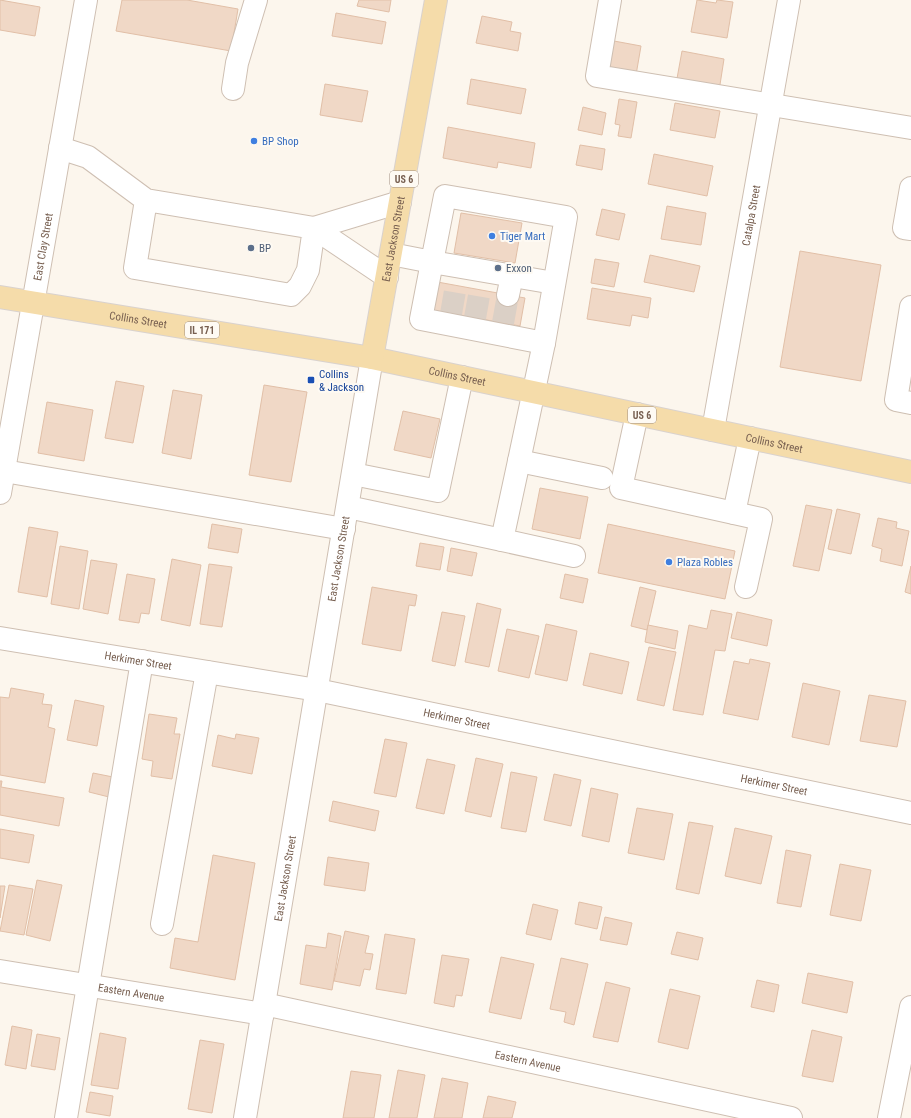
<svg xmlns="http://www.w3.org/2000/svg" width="911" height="1118" viewBox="0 0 911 1118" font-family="'Roboto Condensed',sans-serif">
<rect width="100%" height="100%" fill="#fcf6ed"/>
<!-- building -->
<g fill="#f0d8c6" stroke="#e1bfa7">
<polygon points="0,0 40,7 35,36 0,30"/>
<polygon points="122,0 187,0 238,9 231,51 116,31"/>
<polygon points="359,0 391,0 389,12 357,6"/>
<polygon points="697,0 716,3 717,0 733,2 727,38 691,32"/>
<polygon points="336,13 386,22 382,44 332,36"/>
<polygon points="482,16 512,22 510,31 521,33 518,51 476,43"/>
<polygon points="614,41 641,46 636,75 609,70"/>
<polygon points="682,51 724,59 719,91 676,84"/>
<polygon points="471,79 526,89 521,114 467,104"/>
<polygon points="325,84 368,91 362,122 320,115"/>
<polygon points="619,99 637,102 631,138 618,136 620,125 615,124"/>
<polygon points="675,103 720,111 715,138 670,130"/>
<polygon points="583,107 606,113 602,135 578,130"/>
<polygon points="448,127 535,143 531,168 498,162 497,168 443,158"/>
<polygon points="580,145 605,149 602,170 576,165"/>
<polygon points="654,154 713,166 707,196 648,184"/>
<polygon points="667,206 706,213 701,245 661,239"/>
<polygon points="602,209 625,214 619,240 596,235"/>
<polygon points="461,213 522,223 515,263 454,253"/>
<polygon points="800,251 881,265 861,381 780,367"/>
<polygon points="650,255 700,266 694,292 644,282"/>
<polygon points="595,259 619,263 614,287 591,283"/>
<polygon points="432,281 525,298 520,326 426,309"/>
<polygon points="592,288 651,298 648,318 632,315 630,326 587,319"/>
<polygon points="116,381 144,386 133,443 105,438"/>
<polygon points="264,385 307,392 291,482 249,475"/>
<polygon points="173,390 202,395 191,459 162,453"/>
<polygon points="47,402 93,410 84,461 38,453"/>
<polygon points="403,411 440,419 431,458 394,450"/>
<polygon points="540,488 588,497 580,539 532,529"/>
<polygon points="806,505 832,510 819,571 793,566"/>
<polygon points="837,509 860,514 851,554 828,549"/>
<polygon points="878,518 897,522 896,528 909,531 902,566 880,561 882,549 872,546"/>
<polygon points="212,524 242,529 238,553 208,548"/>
<polygon points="608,524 735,551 725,599 598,573"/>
<polygon points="29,527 58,532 47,597 18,592"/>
<polygon points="420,543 444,547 440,570 416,566"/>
<polygon points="60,546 88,551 79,609 51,604"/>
<polygon points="451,548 477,553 472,576 447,571"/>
<polygon points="172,559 201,565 190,626 161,620"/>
<polygon points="91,560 117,564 108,614 83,609"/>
<polygon points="209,564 232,567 222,627 200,624"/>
<polygon points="911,566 911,594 905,592"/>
<polygon points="127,574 155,579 149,614 141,613 139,623 119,620"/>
<polygon points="565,574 588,579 583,603 560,598"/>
<polygon points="372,587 417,595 415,606 409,605 401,651 362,644"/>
<polygon points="640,587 656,591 647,630 631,626"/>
<polygon points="477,603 501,609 489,667 465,662"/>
<polygon points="711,610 732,614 725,651 715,650 703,715 673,710 689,625 707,629"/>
<polygon points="442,612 465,616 455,666 432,661"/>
<polygon points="737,612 772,620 767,646 731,638"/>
<polygon points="546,624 577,631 567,681 535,674"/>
<polygon points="648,625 678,631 675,649 645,642"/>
<polygon points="507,629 539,636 529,678 498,671"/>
<polygon points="649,647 676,652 664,706 637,700"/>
<polygon points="590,653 629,662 622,694 583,685"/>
<polygon points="750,659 770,663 758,720 723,713 734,661 749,664"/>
<polygon points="803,683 840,691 829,745 792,737"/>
<polygon points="11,688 44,694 42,704 52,705 48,727 55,729 45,783 0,775 0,697 9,698"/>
<polygon points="869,695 906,701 897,747 860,741"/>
<polygon points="75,700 104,706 97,746 67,740"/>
<polygon points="149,714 177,718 174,734 180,734 172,779 151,776 153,761 142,759"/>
<polygon points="236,734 259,738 252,774 212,766 218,735 235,739"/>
<polygon points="385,739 407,743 396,797 374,793"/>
<polygon points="476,758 503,764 491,817 465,811"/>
<polygon points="427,759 455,765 444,814 416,808"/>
<polygon points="511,772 537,777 526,832 501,828"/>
<polygon points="93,773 113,777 109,797 89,792"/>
<polygon points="554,774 581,780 571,826 544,820"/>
<polygon points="0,781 2,781 1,787 64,798 59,826 0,815"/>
<polygon points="591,788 618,794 609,842 582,836"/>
<polygon points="333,801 379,811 375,831 329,821"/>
<polygon points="637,808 673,814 664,860 628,853"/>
<polygon points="689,822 713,826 699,894 676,889"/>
<polygon points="735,828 772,836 761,884 725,876"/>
<polygon points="0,829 34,835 29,863 0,858"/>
<polygon points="786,850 811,855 801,907 777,903"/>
<polygon points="213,855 255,863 235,980 170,968 175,938 198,942"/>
<polygon points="328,857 369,863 365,891 324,885"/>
<polygon points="840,864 871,870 861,921 830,915"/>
<polygon points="37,880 62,885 50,941 26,935"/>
<polygon points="9,885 33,889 24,935 0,931"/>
<polygon points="0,886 5,886 0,918"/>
<polygon points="579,902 602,907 597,929 575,924"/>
<polygon points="533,904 558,910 551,940 526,934"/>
<polygon points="605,917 632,923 627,945 600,940"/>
<polygon points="345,931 369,936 365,953 373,954 370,970 364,969 360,986 334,981"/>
<polygon points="677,932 703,938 698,960 671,954"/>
<polygon points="328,933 341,936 332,990 300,984 306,945 326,948"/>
<polygon points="385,934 415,939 406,994 376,989"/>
<polygon points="442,955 469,959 462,996 456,995 454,1007 434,1003"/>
<polygon points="501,957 534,964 521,1019 489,1012"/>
<polygon points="561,958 588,964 574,1025 564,1022 566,1012 550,1009"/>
<polygon points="808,973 853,982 847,1013 802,1003"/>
<polygon points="757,980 779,985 774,1012 751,1007"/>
<polygon points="606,982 630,988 618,1042 593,1037"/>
<polygon points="670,989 700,996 688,1049 658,1042"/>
<polygon points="12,1026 32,1030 26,1069 5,1065"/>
<polygon points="812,1030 842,1037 833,1082 802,1076"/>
<polygon points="100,1033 126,1038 118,1089 91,1085"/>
<polygon points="37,1034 60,1038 55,1070 31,1066"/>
<polygon points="200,1040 224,1044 212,1113 188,1109"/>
<polygon points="398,1070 425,1075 417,1118 389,1118"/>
<polygon points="351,1071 381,1075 374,1118 343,1118"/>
<polygon points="442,1078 468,1083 462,1118 434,1118"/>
<polygon points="90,1092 113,1096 110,1116 86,1112"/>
<polygon points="488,1096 516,1102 512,1118 483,1118"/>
</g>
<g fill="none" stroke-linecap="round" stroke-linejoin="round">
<!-- minor-tunnel -->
<g stroke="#dbd0c6" stroke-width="22" stroke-dasharray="22 11" stroke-linecap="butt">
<polyline points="451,314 456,285"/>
<polyline points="475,318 480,290"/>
<polyline points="503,323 508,295"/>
</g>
<!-- minor casing -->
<g stroke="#cebfb2" stroke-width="24">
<g id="minor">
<polyline points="610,0 597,76 911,128"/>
<polyline points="233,89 237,63 256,0"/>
<polyline points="60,148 88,157 146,200 314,228 308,270 300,286 291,295 135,268 146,200"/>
<polyline points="911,188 904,228 911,229"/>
<polyline points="391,254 432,262 445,196 566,217 544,343 519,461 602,478"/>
<polyline points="387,277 314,228 400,202"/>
<polyline points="508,295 512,276"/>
<polyline points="911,307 896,400 911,403"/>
<polyline points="544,343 421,319 432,262 554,283"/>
<polyline points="637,414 621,488 761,519 746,587"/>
<path id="s1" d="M713 430 789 0"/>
<polyline points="519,461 502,540 574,556"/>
<polyline points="4,471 344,529"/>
<polyline points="353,474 438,491 462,377"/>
<path id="s2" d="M0 493 86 0"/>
<polyline points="348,507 502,540"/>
<polyline points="734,513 750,438"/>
<path id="s3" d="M0 638 317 690 911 813"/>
<polyline points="162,924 207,672"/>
<path id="s4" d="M0 971 263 1014"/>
<path id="s5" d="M264 1004 791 1118"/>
<polyline points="66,1118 142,661"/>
<path id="s6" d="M245 1118 372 358"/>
<polyline points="889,1118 911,1007"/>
</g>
</g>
<!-- major casing -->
<g stroke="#d9d2ce" stroke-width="24">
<g id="major">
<path id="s7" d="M0 297 372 358 911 472"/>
<path id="s8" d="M372 358 436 0"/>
</g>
</g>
<!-- minor -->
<use href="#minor" stroke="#fff" stroke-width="22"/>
<!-- major -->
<use href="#major" stroke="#f5dcaa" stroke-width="22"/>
</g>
<!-- markers -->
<g fill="#3f7fe0" stroke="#fefaf3" stroke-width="1.5">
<circle cx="254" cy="141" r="4"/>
<circle cx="492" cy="236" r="4"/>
<circle cx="669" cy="562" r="4"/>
</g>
<g fill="#5c6f8a" stroke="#fefaf3" stroke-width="1.5">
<circle cx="251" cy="248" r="4"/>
<circle cx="498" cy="268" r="4"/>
</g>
<rect fill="#1a4fb4" stroke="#fefaf3" stroke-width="1.5" x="307" y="376" width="8" height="8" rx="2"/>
<g text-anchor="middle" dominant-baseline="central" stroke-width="4" stroke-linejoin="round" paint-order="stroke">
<!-- shield labels -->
<g fill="#fefaf3" stroke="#a08e81" stroke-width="1">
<rect x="390" y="171" width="28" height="16" rx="3"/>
<rect x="185" y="322" width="34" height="16" rx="3"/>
<rect x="628" y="407" width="28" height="16" rx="3"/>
</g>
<g font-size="10" font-weight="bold" fill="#775f50">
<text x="404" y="179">US 6</text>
<text x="202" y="330">IL 171</text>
<text x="642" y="415">US 6</text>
</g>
<!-- shop labels -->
<g font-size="11" fill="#366cbe" stroke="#fefaf3" text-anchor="start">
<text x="262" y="141">BP Shop</text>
<text x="500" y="236">Tiger Mart</text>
<text x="677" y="562">Plaza Robles</text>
</g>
<!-- street labels -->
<g font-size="11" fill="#775f50" stroke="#fefaf3">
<text stroke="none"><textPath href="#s1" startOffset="218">Catalpa Street</textPath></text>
<text stroke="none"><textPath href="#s8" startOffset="121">East Jackson Street</textPath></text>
<text stroke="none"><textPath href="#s2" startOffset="250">East Clay Street</textPath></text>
<text stroke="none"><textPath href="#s7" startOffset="140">Collins Street</textPath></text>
<text stroke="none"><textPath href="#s7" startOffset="464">Collins Street</textPath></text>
<text stroke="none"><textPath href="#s7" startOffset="788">Collins Street</textPath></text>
<text stroke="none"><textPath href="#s6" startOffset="567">East Jackson Street</textPath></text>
<text stroke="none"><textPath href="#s3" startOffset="140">Herkimer Street</textPath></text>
<text stroke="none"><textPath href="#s3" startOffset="464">Herkimer Street</textPath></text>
<text stroke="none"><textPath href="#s3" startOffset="788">Herkimer Street</textPath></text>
<text stroke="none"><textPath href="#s6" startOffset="243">East Jackson Street</textPath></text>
<text stroke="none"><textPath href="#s4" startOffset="133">Eastern Avenue</textPath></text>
<text stroke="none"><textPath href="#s5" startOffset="270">Eastern Avenue</textPath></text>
</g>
<!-- service labels -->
<g font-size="11" fill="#4e5e75" stroke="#fefaf3" text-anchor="start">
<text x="259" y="248">BP</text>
<text x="506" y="268">Exxon</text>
</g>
<!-- transit labels -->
<g font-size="11" fill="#164399" stroke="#fefaf3" text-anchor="start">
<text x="319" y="374">Collins<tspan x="319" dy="13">&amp; Jackson</tspan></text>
</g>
</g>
</svg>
